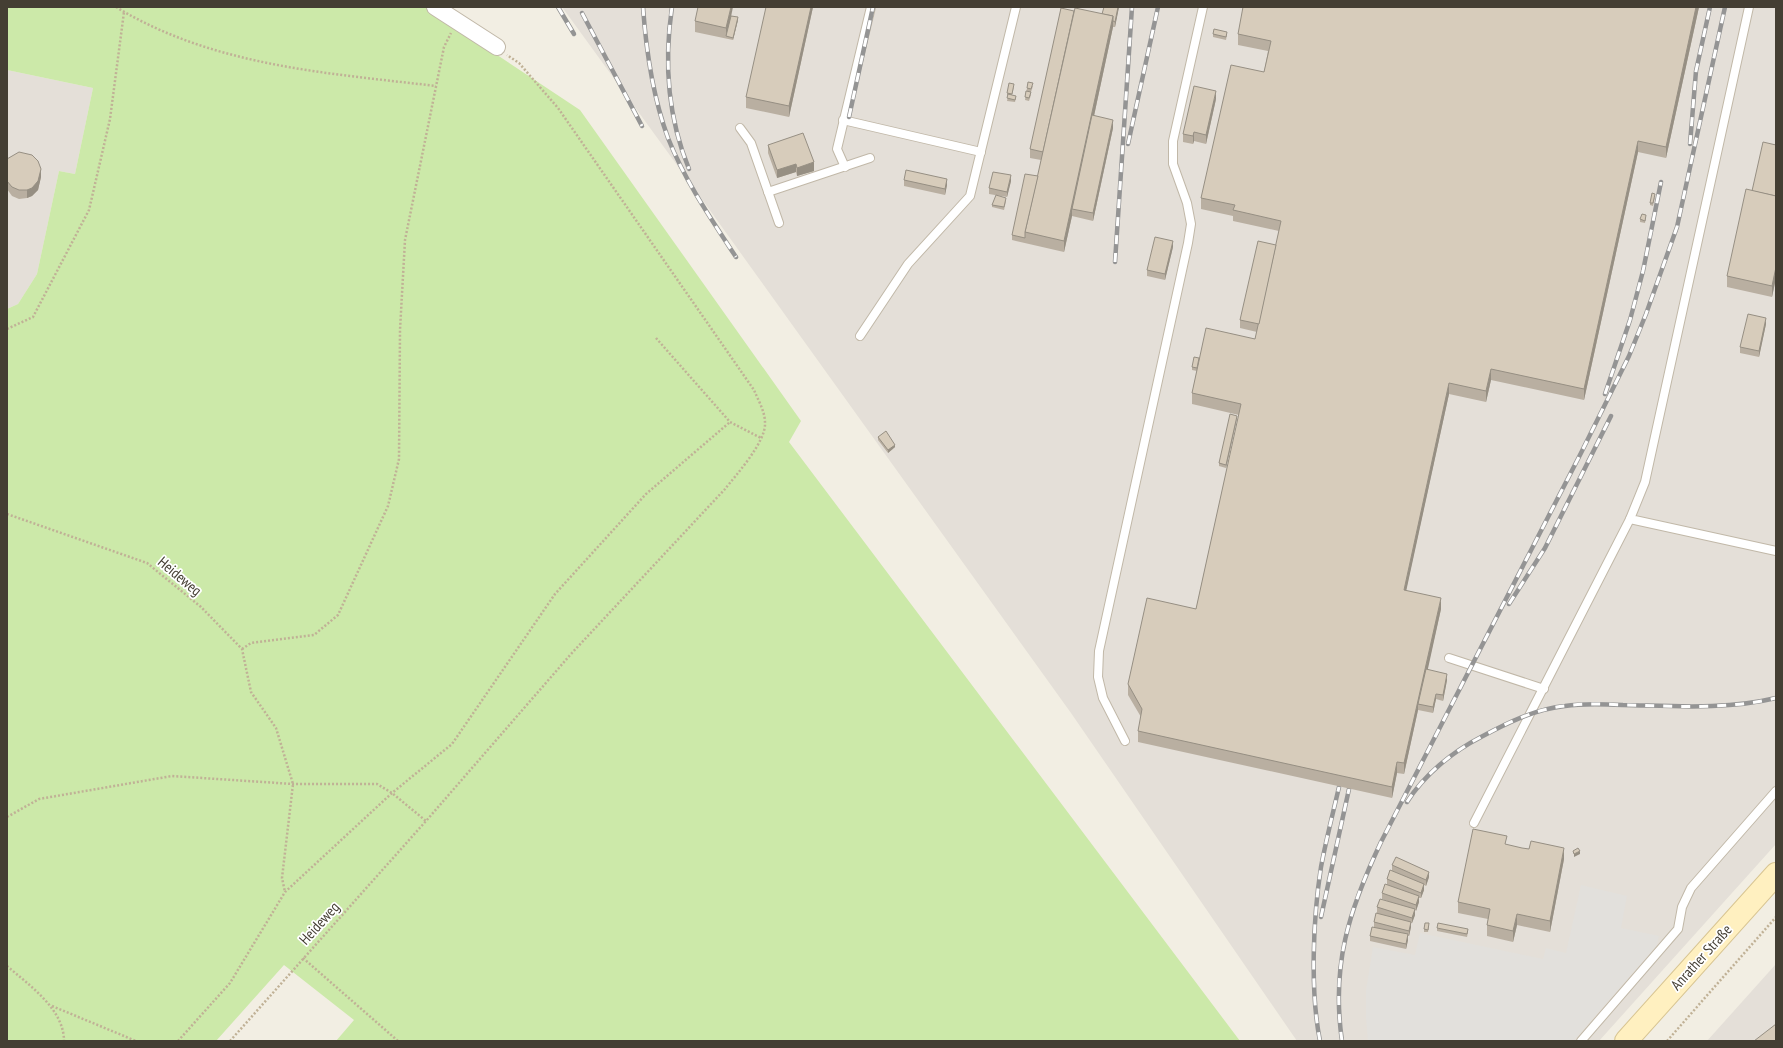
<svg xmlns="http://www.w3.org/2000/svg" width="1783" height="1048" viewBox="0 0 1783 1048" font-family="'PT Sans Narrow',sans-serif">
<rect width="100%" height="100%" fill="#f2eee3"/>
<!-- industrial -->
<g fill="#e4dfd8">
<polygon points="562,7 1776,7 1776,844 1599,1041 1297,1041 1071,713 709,209"/>
<polygon points="7,70 93,88 75,174 59,171 37,274 18,304 7,309"/>
<polygon points="1776,964 1776,1041 1707,1041"/>
</g>
<!-- green -->
<polygon fill="#cce9a9" points="7,7 425,7 580,110 801,421 789,442 1240,1041 336,1041 354,1020 284,965 216,1041 7,1041 7,309 18,304 37,274 59,171 75,174 93,88 7,70"/>
<!-- parking -->
<polygon fill="#e2e0dc" points="1581,885 1627,896 1621,928 1659,936 1657,945 1573,1041 1368,1041 1366,1018 1366,990 1373,947 1415,955 1420,933 1543,959 1546,948 1566,953"/>
<g fill="none" stroke-linecap="round" stroke-linejoin="round">
<!-- service casing -->
<g stroke="#c1b8a8" stroke-width="10">
<g id="service">
<polyline points="1749,7 1645,482 1630,519 1776,551"/>
<polyline points="843,120 981,152"/>
<polyline points="740,128 751,143 779,223"/>
<polyline points="845,167 837,149 871,7"/>
<polyline points="768,192 870,158"/>
<polyline points="860,336 908,264 970,196 1016,7"/>
<polyline points="1449,658 1544,689"/>
<polyline points="1125,741 1103,698 1098,677 1099,651 1188,243 1191,224 1187,203 1173,164 1173,141 1203,7"/>
<polyline points="1474,823 1630,519"/>
<polyline points="1581,1041 1678,929 1682,907 1691,888 1776,791"/>
</g>
</g>
<!-- minor casing -->
<g stroke="#c1b8a8" stroke-width="18">
<polyline id="minor" points="435,7 497,47"/>
</g>
<!-- secondary casing -->
<g stroke="#d8c592" stroke-width="24">
<polyline id="secondary" points="1626,1041 1776,874"/>
</g>
<!-- path -->
<g stroke="#c0b196" stroke-width="2.5" stroke-dasharray="2 2" stroke-linecap="butt">
<path d="M116 7C213 66 326 73 436 86"/>
<polyline points="7,329 33,317 89,210 110,119 124,12"/>
<polyline points="656,338 730,422 761,438"/>
<polyline points="7,514 147,563 201,607 242,649 251,692 276,728 293,784 282,878 285,892"/>
<polyline points="242,649 251,643 314,635 338,615 388,506 399,459 400,330 405,240 444,47 451,33"/>
<polyline points="7,817 39,799 172,776 293,784 377,784 392,793 426,821"/>
<polyline points="303,958 398,1041"/>
<path d="M7 966C29 985 64 1009 64 1041"/>
<polyline points="52,1006 136,1041"/>
<polyline points="178,1041 230,983 285,892 392,793 452,744 555,594 646,494 730,422"/>
<path d="M230 1041 426 821 571 654 725 489C736 475 766 442 765 423 765 411 758 400 754 390L558 108 519 63 507 55"/>
<polyline points="1667,1041 1776,917"/>
</g>
<!-- service -->
<use href="#service" stroke="#fff" stroke-width="8"/>
<!-- minor -->
<use href="#minor" stroke="#fff" stroke-width="16"/>
<!-- secondary -->
<use href="#secondary" stroke="#fff0c0" stroke-width="22"/>
<!-- rail casing -->
<g stroke="#949494" stroke-width="4.5">
<g id="rail">
<polyline points="558,7 574,34"/>
<path d="M643 7C646 50 653 97 668 138 685 181 711 219 736 257"/>
<path d="M672 7C664 61 668 118 689 169"/>
<polyline points="582,13 642,126"/>
<polyline points="849,117 873,7"/>
<polyline points="1128,144 1158,7"/>
<polyline points="1690,144 1696,71 1710,7"/>
<polyline points="1115,262 1132,7"/>
<polyline points="1605,394 1630,320 1643,271 1661,182"/>
<polyline points="1509,604 1545,548 1611,416"/>
<path d="M1407 802C1424 775 1452 752 1481 737 1507 723 1535 709 1565 706 1584 703 1603 704 1623 705 1674 706 1726 710 1776 698"/>
<polyline points="1321,917 1349,789"/>
<path d="M1320 1041C1310 991 1313 918 1321 867 1326 840 1333 813 1339 787"/>
<path d="M1342 1041C1331 965 1349 910 1381 842L1581 453 1629 356 1646 314 1677 227 1725 7"/>
</g>
</g>
<!-- rail -->
<use href="#rail" stroke="#fff" stroke-width="3" stroke-dasharray="9" stroke-linecap="butt"/>
</g>
<!-- wall -->
<g fill="#b9afa1">
<polygon points="813,7 789,117 746,108 746,97"/>
<polygon points="1119,7 1115,27 1113,27 1094,116 1113,128 1093,221 1072,216 1064,252 1012,240 1012,235 1038,176 1041,160 1030,158 1030,149 1074,11 1102,14"/>
<polygon points="1699,7 1666,158 1638,152 1584,400 1491,380 1486,402 1449,394 1406,590 1441,609 1427,670 1447,680 1443,701 1436,699 1433,713 1418,710 1404,774 1397,773 1392,798 1138,742 1138,731 1141,717 1128,695 1128,684 1196,609 1239,415 1192,404 1192,393 1197,371 1192,370 1192,367 1199,358 1255,339 1257,332 1240,328 1240,320 1276,245 1279,231 1233,221 1233,216 1201,209 1201,198 1264,72 1268,51 1238,45 1238,34"/>
<polygon points="732,16 738,20 733,40 695,32 695,21"/>
<polygon points="1213,34 1227,35 1226,40 1213,37"/>
<polygon points="1033,86 1031,92 1030,92 1031,95 1029,101 1025,100 1027,88"/>
<polygon points="1014,87 1012,95 1016,98 1015,102 1007,101 1008,96 1007,95 1007,93"/>
<polygon points="1216,99 1206,144 1194,141 1193,144 1183,142 1183,134"/>
<polygon points="768,145 814,171 797,176 796,172 777,178 768,153"/>
<polygon points="1776,145 1776,278 1772,297 1727,287 1727,276 1752,191"/>
<polygon points="7,159 41,177 38,190 32,196 27,198 19,199 12,196 7,189"/>
<polygon points="904,180 947,185 945,195 904,186"/>
<polygon points="1011,181 1007,197 989,194 989,188"/>
<polygon points="1655,197 1653,206 1650,205 1650,203"/>
<polygon points="1006,201 1004,210 992,207 992,205"/>
<polygon points="1646,218 1645,223 1640,222 1640,219"/>
<polygon points="1173,247 1165,280 1147,276 1147,270"/>
<polygon points="1766,324 1759,357 1740,353 1740,347"/>
<polygon points="1237,418 1226,468 1219,466 1219,463"/>
<polygon points="878,437 895,447 888,453 878,440"/>
<polygon points="1507,845 1564,859 1550,932 1517,925 1513,942 1487,936 1487,925 1488,919 1458,913 1458,902"/>
<polygon points="1392,865 1429,877 1426,886 1424,885 1424,890 1421,898 1419,898 1419,902 1416,911 1415,910 1415,915 1412,923 1411,923 1411,927 1409,936 1408,936 1408,940 1406,949 1370,941 1370,936 1374,927 1374,922 1377,913 1377,907 1390,902 1382,899 1382,893 1395,888 1387,885 1387,879 1404,876 1392,871"/>
<polygon points="1429,926 1428,932 1424,932 1424,929"/>
<polygon points="1437,928 1468,932 1467,937 1437,931"/>
</g>
<!-- shaded-wall -->
<g fill="#968f83">
<polygon points="731,7 733,7 727,36 726,36 726,28"/>
<polygon points="811,7 813,7 789,117 789,106"/>
<polygon points="1118,7 1119,7 1115,27 1115,22"/>
<polygon points="1696,7 1699,7 1666,158 1666,147"/>
<polygon points="1113,16 1113,27 1074,209 1072,209 1072,216 1064,252 1064,241"/>
<polygon points="738,17 738,20 733,40 733,38"/>
<polygon points="1216,91 1216,99 1206,144 1206,135"/>
<polygon points="1113,120 1113,128 1093,221 1093,213"/>
<polygon points="1194,132 1194,141 1193,144 1193,136"/>
<polygon points="1638,141 1638,152 1584,400 1584,389"/>
<polygon points="814,162 814,171 797,176 797,168"/>
<polygon points="796,164 796,172 777,178 777,170"/>
<polygon points="41,169 41,177 38,190 32,196 27,198 27,190"/>
<polygon points="1011,175 1011,181 1007,197 1007,192"/>
<polygon points="947,179 947,185 945,195 945,189"/>
<polygon points="1173,241 1173,247 1165,280 1165,274"/>
<polygon points="1776,267 1776,278 1772,297 1772,286"/>
<polygon points="1766,318 1766,324 1759,357 1759,351"/>
<polygon points="1491,369 1491,380 1486,402 1486,391"/>
<polygon points="1449,383 1449,394 1404,601 1404,590"/>
<polygon points="1237,416 1237,418 1226,468 1226,465"/>
<polygon points="895,445 895,447 888,453 888,450"/>
<polygon points="1441,598 1441,609 1420,705 1418,704 1418,710 1404,774 1404,763"/>
<polygon points="1447,674 1447,680 1443,701 1443,695"/>
<polygon points="1436,694 1436,699 1433,713 1433,707"/>
<polygon points="1397,762 1397,773 1392,798 1392,787"/>
<polygon points="1564,848 1564,859 1550,932 1550,921"/>
<polygon points="1580,851 1580,854 1574,857 1574,854"/>
<polygon points="1429,872 1429,877 1426,886 1426,880"/>
<polygon points="1424,884 1424,890 1421,898 1421,893"/>
<polygon points="1419,896 1419,902 1416,911 1416,905"/>
<polygon points="1415,909 1415,915 1412,923 1412,918"/>
<polygon points="1517,914 1517,925 1513,942 1513,931"/>
<polygon points="1411,922 1411,927 1409,936 1409,931"/>
<polygon points="1408,934 1408,940 1406,949 1406,944"/>
</g>
<!-- building -->
<g fill="#d7ccbb" stroke="#968f83">
<polygon points="698,7 731,7 726,28 695,21"/>
<polygon points="766,7 811,7 789,106 746,97"/>
<polygon points="1104,7 1118,7 1115,22 1113,21 1113,16 1102,14"/>
<polygon points="1243,7 1696,7 1666,147 1638,141 1584,389 1491,369 1486,391 1449,383 1404,590 1441,598 1404,763 1397,762 1392,787 1138,731 1142,709 1128,684 1147,598 1196,609 1241,404 1192,393 1206,328 1255,339 1281,221 1233,210 1235,205 1201,198 1231,65 1264,72 1271,41 1238,34"/>
<polygon points="1061,8 1074,11 1043,152 1030,149"/>
<polygon points="1075,8 1113,16 1064,241 1025,232"/>
<polygon points="731,16 738,17 733,38 726,36"/>
<polygon points="1214,29 1227,32 1226,37 1213,34"/>
<polygon points="1028,82 1033,83 1031,89 1027,88"/>
<polygon points="1009,83 1014,84 1012,94 1007,93"/>
<polygon points="1194,86 1216,91 1206,135 1194,132 1193,136 1183,134"/>
<polygon points="1026,91 1031,92 1029,98 1025,97"/>
<polygon points="1008,94 1016,96 1015,100 1007,98"/>
<polygon points="1092,115 1113,120 1093,213 1072,209"/>
<polygon points="803,133 814,162 797,168 796,164 777,170 768,145"/>
<polygon points="1763,142 1776,145 1776,196 1752,191"/>
<polygon points="19,152 32,155 38,161 41,169 38,181 32,188 27,190 19,190 12,187 7,181 7,159"/>
<polygon points="906,170 947,179 945,189 904,180"/>
<polygon points="993,172 1011,175 1007,192 989,188"/>
<polygon points="1025,174 1038,176 1025,232 1025,238 1012,235"/>
<polygon points="1746,189 1776,196 1776,267 1772,286 1727,276"/>
<polygon points="1652,193 1655,194 1653,203 1650,203"/>
<polygon points="996,195 1006,198 1004,207 992,205"/>
<polygon points="1642,214 1646,215 1645,221 1640,219"/>
<polygon points="1155,237 1173,241 1165,274 1147,270"/>
<polygon points="1258,241 1276,245 1259,324 1240,320"/>
<polygon points="1748,314 1766,318 1759,351 1740,347"/>
<polygon points="1194,357 1199,358 1197,368 1192,367"/>
<polygon points="1230,414 1237,416 1226,465 1219,463"/>
<polygon points="886,431 895,445 888,450 878,437"/>
<polygon points="1426,669 1447,674 1443,695 1436,694 1433,707 1418,704"/>
<polygon points="1473,829 1507,836 1505,844 1522,848 1529,849 1531,841 1564,848 1550,921 1517,914 1513,931 1487,925 1490,909 1458,902"/>
<polygon points="1578,848 1580,851 1574,854 1573,851"/>
<polygon points="1396,857 1429,872 1426,880 1392,865"/>
<polygon points="1390,870 1424,884 1421,893 1387,879"/>
<polygon points="1385,884 1419,896 1416,905 1382,893"/>
<polygon points="1380,899 1415,909 1412,918 1377,907"/>
<polygon points="1376,913 1411,922 1409,931 1374,922"/>
<polygon points="1425,923 1429,923 1428,930 1424,929"/>
<polygon points="1438,923 1468,929 1467,934 1437,928"/>
<polygon points="1372,927 1408,934 1406,944 1370,936"/>
<polygon points="1776,1024 1776,1041 1754,1041"/>
</g>
<g text-anchor="middle" dominant-baseline="central" stroke-width="3.5" stroke-linejoin="round" paint-order="stroke">
<!-- street labels -->
<g font-size="15" fill="#443e33" stroke="#fff">
<text transform="translate(180 576) rotate(40)">Heideweg</text>
<text transform="translate(319 923) rotate(-48)">Heideweg</text>
<text transform="translate(1701 957) rotate(-48)">Anrather Straße</text>
</g>
</g>
<!-- border -->
<rect width="1783" height="1048" fill="none" stroke="#443e33" stroke-width="16"/>
</svg>
